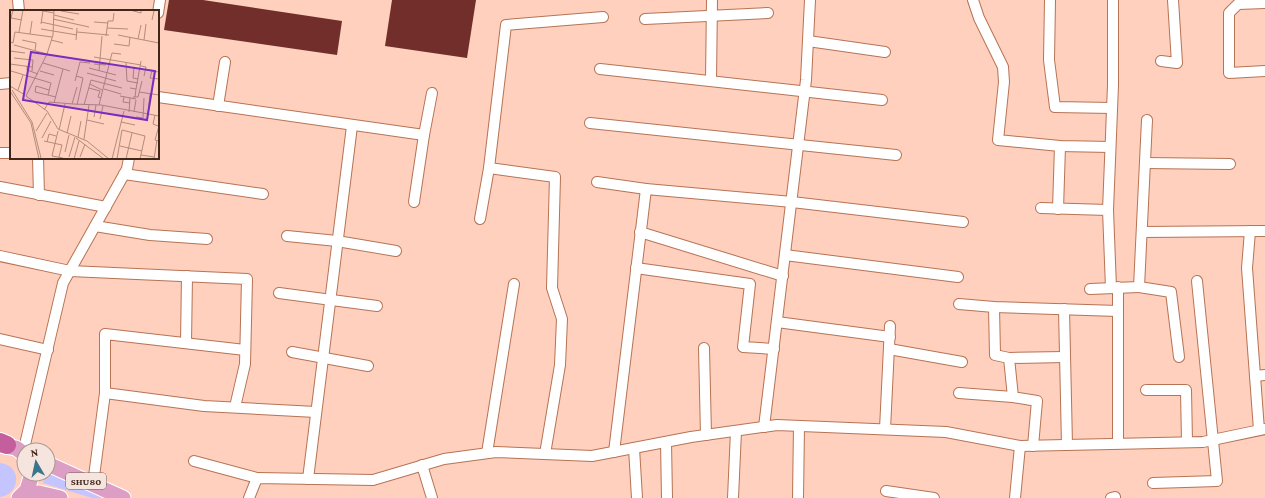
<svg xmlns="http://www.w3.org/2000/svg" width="1265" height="498" viewBox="0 0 1265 498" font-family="'Crimson Pro',serif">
<rect width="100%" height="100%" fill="#fed0bd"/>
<!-- green -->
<g fill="#c4c4fe">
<path d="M0 463C22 465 21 494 0 497Z"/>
<polygon points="48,470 112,498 92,498 43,483 46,474 48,474"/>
</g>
<!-- building -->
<g fill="#722e2b">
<polygon points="169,0 203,0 342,21 337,55 164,30"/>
<polygon points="392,0 476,0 467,58 385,46"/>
</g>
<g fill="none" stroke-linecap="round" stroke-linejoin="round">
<!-- street casing -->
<g stroke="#b77354" stroke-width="12">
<g id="street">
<polyline points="18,0 19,11"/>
<polyline points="973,0 979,18 1003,67 1004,82 998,140 1060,146 1110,147"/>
<polyline points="1050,0 1049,60 1055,107 1112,108"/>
<polyline points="1265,3 1238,4 1229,13 1229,73 1265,71"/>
<polyline points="158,13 160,0"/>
<polyline points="645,19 768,13"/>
<polyline points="808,41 885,52"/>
<polyline points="1161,61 1177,63 1173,0"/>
<polyline points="600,69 882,100"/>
<polyline points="711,81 712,0"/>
<polyline points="0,84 11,83"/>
<polyline points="158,97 424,135"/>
<polyline points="218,106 225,62"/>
<polyline points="590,123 896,155"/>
<polyline points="0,153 11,153"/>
<polyline points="38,158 39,195"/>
<polyline points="1145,163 1230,164"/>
<polyline points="489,168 555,177 552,288 562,319 560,365 545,454"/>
<polyline points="124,174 263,194"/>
<polyline points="597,182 646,189"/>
<polyline points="0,187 106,207"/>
<polyline points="414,202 424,135 432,93"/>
<polyline points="1041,208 1108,210 1111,288"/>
<polyline points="1058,209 1060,146"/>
<polyline points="1108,210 1113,85 1113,0"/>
<polyline points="480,219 489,168 506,25 603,17"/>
<polyline points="95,226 150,235 207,239"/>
<polyline points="1250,231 1247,268 1259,430"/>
<polyline points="640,232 783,276"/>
<polyline points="1142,232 1265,231"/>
<polyline points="287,236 337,241 396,251"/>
<polyline points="785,255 958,277"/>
<polyline points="0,256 70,271 247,279 245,364 235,407"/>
<polyline points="636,268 750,284 743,347 774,349"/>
<polyline points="1118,287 1118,443"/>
<polyline points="1139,287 1171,292 1179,357"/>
<polyline points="1090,289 1139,287 1147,120"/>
<polyline points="279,293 377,306"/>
<polyline points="959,304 994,307 1118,311"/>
<polyline points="994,307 995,355 1009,358 1065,357"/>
<polyline points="1064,309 1067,445"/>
<polyline points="777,322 890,337"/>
<polyline points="0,339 48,350"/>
<polyline points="186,343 187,276"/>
<polyline points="704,348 706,435"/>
<polyline points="889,349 962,362"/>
<polyline points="245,350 105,334 105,393 204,406 316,412"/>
<polyline points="292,352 368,366"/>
<polyline points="1009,358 1013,397 1037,401 1033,446"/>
<polyline points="1255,376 1265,375"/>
<polyline points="1146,390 1186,390 1187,442"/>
<polyline points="959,393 1013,397"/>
<polyline points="764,427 806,80 810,0"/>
<polyline points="885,429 890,326"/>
<polyline points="666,442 667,498"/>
<polyline points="634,448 637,498"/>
<polyline points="614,452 646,189 792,202 963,222"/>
<polyline points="23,453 63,283 127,169 129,158"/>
<polyline points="487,453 514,284"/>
<polyline points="194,461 257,478"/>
<polyline points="422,465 432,498"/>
<polyline points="308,479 352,126"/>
<polyline points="1153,483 1217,481 1197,281"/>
<polyline points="93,484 105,393"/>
<polyline points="886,491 934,498"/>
<polyline points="249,498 257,478 373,480 444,459 496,452 592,456 691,437 777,425 946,432 1020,446 1203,442 1265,429"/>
<polyline points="733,498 736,431"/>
<polyline points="798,498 799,426"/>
<polyline points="1015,498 1020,446"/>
<polyline points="1111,498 1115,497"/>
</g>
</g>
<!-- primary casing -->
<g stroke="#fff" stroke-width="17">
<g id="primary">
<polyline points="0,445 16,448 24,454"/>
<polyline points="48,464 123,498"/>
<polyline points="22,496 39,493 60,498"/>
<polyline points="19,498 27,490 32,474"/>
</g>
</g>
<!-- highway casing -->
<g stroke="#fff" stroke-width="20">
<polyline id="highway" points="0,442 7,445"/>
</g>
<!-- street -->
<use href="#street" stroke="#fff" stroke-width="10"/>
<!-- primary -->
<use href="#primary" stroke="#dc9ec4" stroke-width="15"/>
<!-- highway -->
<use href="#highway" stroke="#c45e9c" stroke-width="18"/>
</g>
<g text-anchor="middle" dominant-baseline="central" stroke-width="4" stroke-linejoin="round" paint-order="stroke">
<!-- shield labels -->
<rect fill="#f5e5de" stroke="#785f54" stroke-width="1" x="66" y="473" width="40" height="16" rx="3"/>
<g font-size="10" font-weight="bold" fill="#422619">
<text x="86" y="481">SHU80</text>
</g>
</g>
<!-- overview -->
<g transform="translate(10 10)">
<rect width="149" height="149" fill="#fed0bd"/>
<path fill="none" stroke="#b38c7b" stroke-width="1" d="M3 0 1 8 12 10M28 0 44 3M120 0 131 3V0M51 1 69 4M44 5 64 10M43 9 79 17M142 10 144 1 147 0M31 12 63 19M84 12 98 13M31 14 33 1M97 18 118 19M31 19 43 21M43 21 67 25M9 22 13 0M67 22 99 25M20 24 22 11M108 25 149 33M96 26 98 11H103L104 3M128 29 131 15M12 30 26 33 25 41M41 30 53 33M66 30 67 18M134 30 136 14M0 32 3 33 5 22 42 27M104 34 119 36 120 27M4 35 37 44M0 41 15 43M84 47 131 55M4 48 23 50 22 61M33 53 60 61M116 53 117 71 128 73M0 54 22 57M84 54 96 55M17 56V60L28 64M131 56 136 57 134 66M124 57 123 68 128 69M79 58 106 65M1 61 41 73 38 85M30 61 44 65M89 61 92 26M149 62 142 61 140 68 149 69M77 63 106 71M66 66 73 68 67 95M65 71 70 52 80 53M80 74 92 80M0 76 15 85M79 78 90 81 88 87 91 88M120 78 126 79 125 87M94 79 111 84M126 79 131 51M2 80 22 112 31 148M8 80 13 65M39 80 26 76 25 82 46 87M0 81 21 113 29 149M129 82 149 85M16 86 37 44 43 25 44 0M16 86 37 101 48 119 77 131 99 149M110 86 126 89M114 87 113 92 120 93M123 87H128L132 71M44 93 53 59M62 94 67 77M74 95 81 70 112 78M89 95 102 43 111 44M34 100 39 92 63 94 91 95 149 106M119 102 120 88M124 102 126 90M138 103 140 84M100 104 123 108M145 105 143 114 148 116M84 107 86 95M126 107 133 108 134 88M90 109 93 96M77 110 94 114M111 112 125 115M149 116 145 130 149 131M49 120 55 94M26 121 37 103M48 121 42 146 53 148M57 123 61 106M68 127 71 111M32 128 41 111M66 128 94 149M74 129 79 95M34 131 52 135 49 147M37 132 39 124 46 126M110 136 132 141M55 142 59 125M131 145 144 147M59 147 65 127M70 147 75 134M64 149 69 131M102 149 114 101M107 149 112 120 135 126 130 149M116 149 122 123M144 149 147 130"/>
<path fill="#7b2cbf" fill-opacity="0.15" stroke="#7b2cbf" stroke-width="2" d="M21 42 145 61 137 110 13 90Z"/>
<rect width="149" height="149" fill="none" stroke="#422619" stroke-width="2"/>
</g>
<!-- north arrow -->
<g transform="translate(36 462) rotate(351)"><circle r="19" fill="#f5e5de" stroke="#ad998f"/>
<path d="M0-3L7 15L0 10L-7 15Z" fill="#39768c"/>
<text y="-6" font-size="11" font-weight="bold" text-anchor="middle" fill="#422619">N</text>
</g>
</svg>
